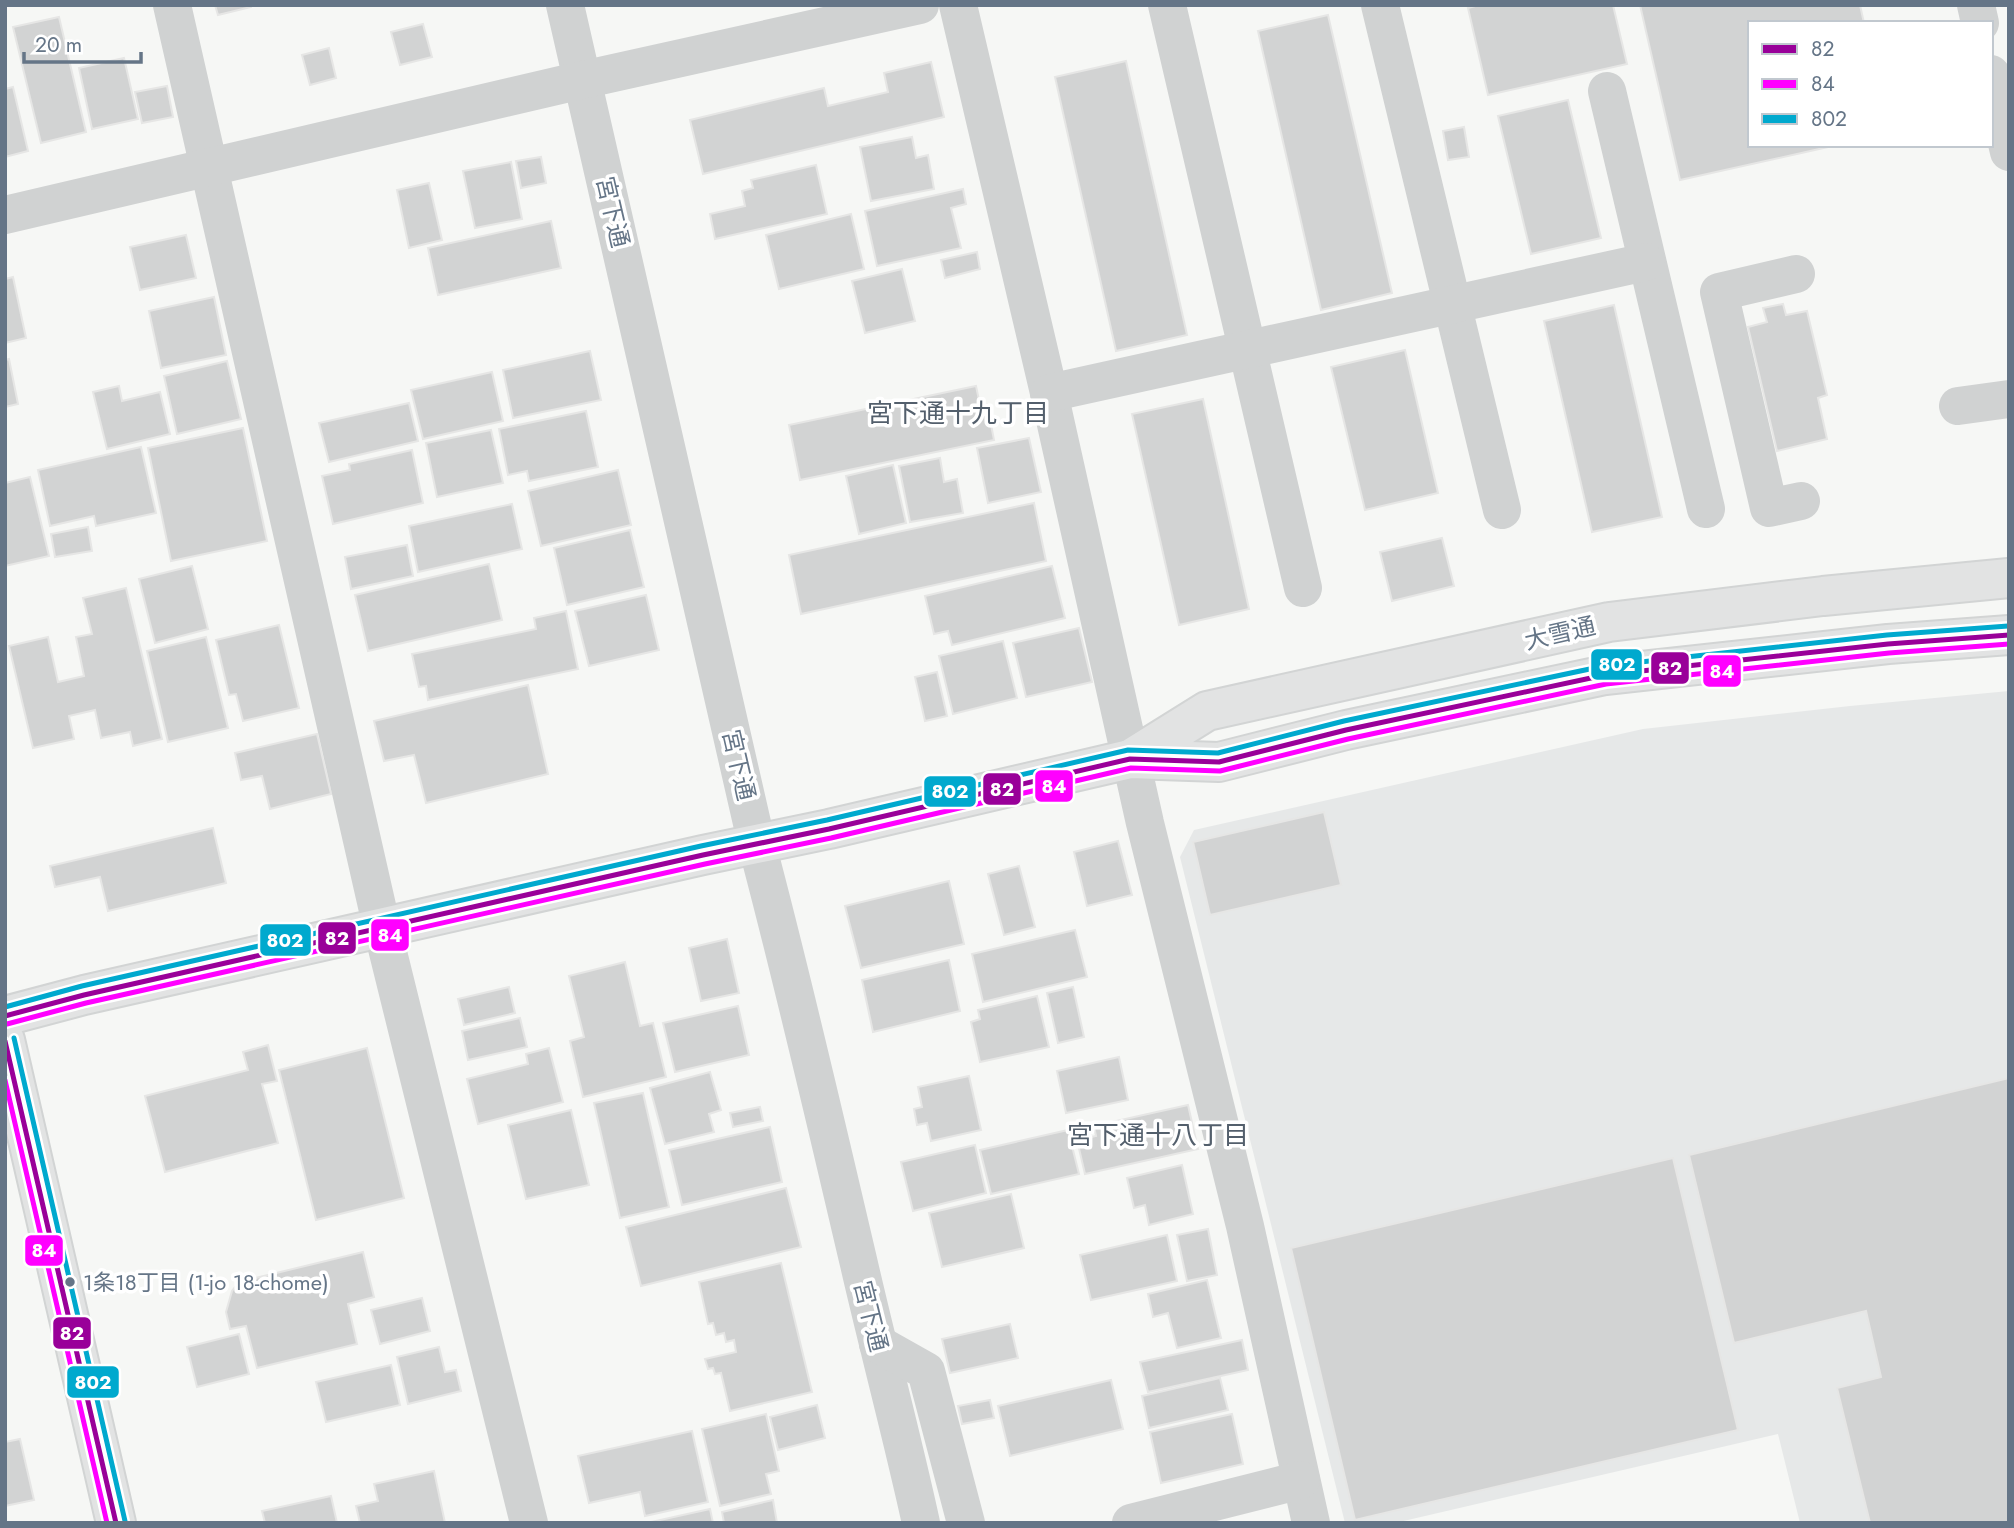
<svg xmlns="http://www.w3.org/2000/svg" width="2014" height="1528" viewBox="0 0 2014 1528" font-family="Jost,'Noto Sans JP',sans-serif">
<rect width="100%" height="100%" fill="#f6f7f5"/>
<!-- built -->
<polygon fill="#e6e8e8" points="2009,691 2009,1523 1800,1523 1778,1434 1395,1523 1345,1523 1180,857 1194,830 1643,729 1850,706"/>
<!-- building -->
<g fill="#d2d3d3" stroke="#e6e6e5" stroke-width="2">
<polygon points="215,5 251,5 251,7 218,15"/>
<polygon points="1479,5 1613,5 1627,64 1488,95 1468,8"/>
<polygon points="1640,5 1860,5 1864,23 1750,23 1750,145 1837,145 1680,180"/>
<polygon points="1328,15 1392,293 1321,310 1258,31"/>
<polygon points="59,17 86,132 41,143 13,27"/>
<polygon points="423,24 432,57 400,65 391,32"/>
<polygon points="329,48 336,78 310,85 302,55"/>
<polygon points="124,58 138,119 92,129 79,68"/>
<polygon points="1126,61 1187,335 1116,351 1055,77"/>
<polygon points="931,62 944,117 703,174 690,120 824,88 828,106 888,92 884,73"/>
<polygon points="167,86 173,117 142,123 135,92"/>
<polygon points="13,87 28,151 5,157 5,89"/>
<polygon points="1568,100 1601,238 1531,254 1498,116"/>
<polygon points="1464,127 1469,157 1448,160 1443,131"/>
<polygon points="912,137 916,158 928,155 934,189 871,201 860,147"/>
<polygon points="541,157 546,183 521,188 516,161"/>
<polygon points="511,162 522,219 475,228 463,171"/>
<polygon points="816,165 827,214 715,239 710,214 745,206 742,191 753,188 751,180"/>
<polygon points="429,183 442,240 409,248 397,190"/>
<polygon points="963,189 966,204 951,208 961,248 877,266 865,211"/>
<polygon points="851,214 864,269 779,289 766,235"/>
<polygon points="551,221 561,268 438,295 428,248"/>
<polygon points="186,235 196,278 140,290 130,247"/>
<polygon points="977,252 980,269 945,278 941,260"/>
<polygon points="902,269 915,321 865,333 852,281"/>
<polygon points="13,277 26,338 5,343 5,279"/>
<polygon points="214,297 226,355 161,368 149,311"/>
<polygon points="1783,304 1786,315 1807,311 1827,395 1818,398 1827,439 1777,451 1748,327 1767,322 1763,308"/>
<polygon points="1614,305 1662,517 1592,532 1544,321"/>
<polygon points="1405,350 1438,493 1365,510 1331,367"/>
<polygon points="590,351 601,400 513,418 503,370"/>
<polygon points="9,359 18,404 5,407 5,360"/>
<polygon points="227,361 241,419 177,434 164,376"/>
<polygon points="492,372 503,421 423,439 411,390"/>
<polygon points="119,386 122,401 160,392 170,434 107,449 93,392"/>
<polygon points="976,386 980,405 987,404 994,440 800,480 789,425"/>
<polygon points="1203,399 1249,609 1179,625 1132,414"/>
<polygon points="409,403 418,441 329,462 319,423"/>
<polygon points="586,411 598,467 529,481 527,471 508,475 499,429"/>
<polygon points="243,428 267,541 171,561 148,448"/>
<polygon points="491,430 503,483 437,497 426,443"/>
<polygon points="1029,438 1041,492 988,503 977,448"/>
<polygon points="141,447 156,513 96,526 94,516 50,526 38,470"/>
<polygon points="412,450 423,503 333,524 322,476 350,470 349,464"/>
<polygon points="940,458 944,482 957,479 963,513 910,522 899,466"/>
<polygon points="893,465 906,523 859,534 846,476"/>
<polygon points="618,470 631,525 541,546 528,491"/>
<polygon points="30,477 49,556 5,566 5,483"/>
<polygon points="1034,503 1046,561 801,614 789,555"/>
<polygon points="512,504 522,549 418,572 409,526"/>
<polygon points="88,527 92,551 55,557 51,534"/>
<polygon points="630,530 644,587 567,605 554,548"/>
<polygon points="1442,538 1454,586 1392,601 1380,552"/>
<polygon points="407,545 413,576 351,589 345,557"/>
<polygon points="489,564 502,620 368,651 355,595"/>
<polygon points="192,566 208,629 155,643 139,579"/>
<polygon points="1052,566 1065,618 952,645 948,631 934,634 925,596"/>
<polygon points="126,588 162,739 133,746 130,732 101,738 95,710 69,716 74,739 33,748 9,646 48,637 58,682 84,676 76,637 92,634 83,598"/>
<polygon points="646,595 659,650 589,666 575,611"/>
<polygon points="566,611 578,669 428,700 426,686 419,687 412,654 536,629 534,618"/>
<polygon points="279,625 299,708 243,721 236,694 229,695 216,640"/>
<polygon points="1079,628 1092,682 1026,697 1013,643"/>
<polygon points="206,637 228,728 168,742 147,651"/>
<polygon points="1003,641 1017,698 953,714 939,656"/>
<polygon points="937,672 947,716 925,721 915,677"/>
<polygon points="528,685 548,774 426,803 414,755 384,761 374,721"/>
<polygon points="317,734 331,794 270,809 262,776 241,780 235,753"/>
<polygon points="1324,812 1341,885 1210,915 1193,842"/>
<polygon points="213,828 226,883 108,911 100,877 55,887 50,866"/>
<polygon points="1118,841 1132,895 1087,906 1074,852"/>
<polygon points="1019,866 1035,927 1004,935 988,874"/>
<polygon points="949,881 964,944 861,968 845,906"/>
<polygon points="1075,930 1087,977 983,1002 972,954"/>
<polygon points="727,939 739,993 701,1001 689,948"/>
<polygon points="949,960 960,1011 873,1032 862,980"/>
<polygon points="625,962 640,1026 653,1023 666,1077 583,1097 570,1041 584,1037 569,976"/>
<polygon points="509,987 515,1013 464,1025 458,999"/>
<polygon points="1073,987 1084,1037 1058,1043 1047,993"/>
<polygon points="1037,996 1049,1047 980,1062 971,1022 980,1019 978,1010"/>
<polygon points="738,1006 749,1055 675,1072 663,1023"/>
<polygon points="520,1018 527,1047 468,1060 462,1031"/>
<polygon points="268,1045 277,1081 262,1084 278,1143 165,1172 145,1096 248,1070 243,1052"/>
<polygon points="367,1048 404,1198 316,1220 279,1070"/>
<polygon points="549,1048 563,1102 478,1124 467,1079 528,1064 526,1054"/>
<polygon points="1119,1057 1128,1100 1066,1113 1057,1071"/>
<polygon points="710,1072 721,1110 709,1114 714,1132 665,1144 650,1088"/>
<polygon points="969,1076 981,1130 931,1141 927,1123 917,1125 914,1109 922,1107 918,1087"/>
<polygon points="2009,1078 2009,1523 1870,1523 1837,1388 1881,1377 1866,1311 1734,1343 1689,1155"/>
<polygon points="643,1093 669,1207 620,1218 594,1103"/>
<polygon points="1188,1105 1198,1149 1085,1174 1077,1140 1096,1136 1094,1126"/>
<polygon points="760,1107 763,1121 733,1127 730,1113"/>
<polygon points="571,1110 589,1185 526,1199 508,1125"/>
<polygon points="770,1127 782,1182 682,1205 669,1150"/>
<polygon points="1068,1130 1079,1174 991,1194 980,1150"/>
<polygon points="975,1145 986,1193 913,1211 901,1162"/>
<polygon points="1673,1158 1738,1430 1355,1520 1291,1248"/>
<polygon points="1182,1165 1193,1214 1149,1225 1145,1205 1134,1208 1127,1178"/>
<polygon points="786,1188 801,1247 641,1286 626,1227"/>
<polygon points="1011,1194 1024,1248 942,1267 929,1213"/>
<polygon points="1208,1229 1217,1275 1187,1281 1177,1235"/>
<polygon points="1167,1235 1177,1281 1091,1300 1080,1255"/>
<polygon points="363,1252 374,1297 348,1304 357,1344 257,1368 246,1326 230,1329 226,1312 232,1291 239,1282"/>
<polygon points="781,1263 812,1392 730,1411 721,1373 715,1374 713,1368 708,1369 705,1359 736,1352 734,1340 726,1342 724,1333 716,1335 713,1323 708,1324 699,1282"/>
<polygon points="1207,1280 1221,1338 1177,1348 1168,1313 1153,1317 1148,1294"/>
<polygon points="422,1298 430,1331 380,1344 371,1310"/>
<polygon points="1010,1324 1018,1358 950,1373 942,1339"/>
<polygon points="239,1334 249,1374 197,1387 187,1347"/>
<polygon points="1242,1340 1248,1370 1148,1392 1140,1362"/>
<polygon points="439,1347 445,1372 456,1370 461,1391 408,1404 397,1357"/>
<polygon points="391,1365 400,1405 326,1422 316,1382"/>
<polygon points="1220,1378 1228,1410 1149,1428 1142,1396"/>
<polygon points="1111,1380 1123,1429 1010,1456 998,1406"/>
<polygon points="990,1400 994,1418 962,1424 958,1406"/>
<polygon points="817,1405 825,1438 778,1450 770,1417"/>
<polygon points="766,1414 779,1471 766,1474 771,1494 720,1506 702,1429"/>
<polygon points="1232,1414 1243,1464 1161,1483 1150,1432"/>
<polygon points="692,1431 708,1502 645,1516 640,1492 589,1503 578,1456"/>
<polygon points="20,1439 34,1500 5,1506 5,1442"/>
<polygon points="434,1471 445,1523 360,1523 356,1506 378,1501 374,1484"/>
<polygon points="331,1496 337,1523 265,1523 262,1511"/>
<polygon points="773,1500 777,1523 724,1523 722,1512"/>
<polygon points="710,1509 713,1523 651,1523 651,1522"/>
</g>
<g fill="none" stroke-linecap="round" stroke-linejoin="round">
<!-- major casing -->
<g stroke="#d2d4d4" stroke-width="42">
<g id="major">
<polyline points="1130,759 1207,711 1609,622 1823,596 2009,578"/>
<polyline points="5,1016 84,995 703,855 829,829 1130,759 1219,762 1346,730 1605,675 1888,644 2009,635"/>
<polyline points="5,1040 116,1523"/>
</g>
</g>
<!-- minor -->
<g stroke="#d0d2d2" stroke-width="38">
<polyline points="172,5 382,928 529,1523"/>
<path d="M565 5 757 845C794 984 826 1124 859 1264 879 1351 902 1436 921 1523"/>
<polyline points="958,5 1049,393 1145,823 1245,1226 1311,1523"/>
<polyline points="1167,5 1303,588"/>
<polyline points="1380,5 1502,510"/>
<polyline points="1976,5 1980,23"/>
<polyline points="1991,74 2009,152"/>
<polyline points="1607,91 1706,509"/>
<polyline points="5,215 582,80 920,5"/>
<polyline points="1796,274 1719,292 1769,508 1801,501"/>
<path d="M1049 393C1248 351 1447 304 1646 262"/>
<polyline points="1958,406 2009,399"/>
<polyline points="878,1344 926,1371 966,1523"/>
<polyline points="1131,1523 1301,1480"/>
</g>
<!-- major -->
<use href="#major" stroke="#e2e3e3" stroke-width="38"/>
<!-- bus-1 casing -->
<g stroke="#fff" stroke-width="10">
<g id="bus-1">
<polyline points="5,1016 84,995 703,855 829,829 1130,759 1219,762 1346,730 1605,675 1888,644 2009,635"/>
<polyline points="5,1041 116,1523"/>
</g>
</g>
<!-- bus-2 casing -->
<g stroke="#fff" stroke-width="10">
<g id="bus-2">
<polyline points="7,1024 86,1003 705,864 831,838 1131,768 1220,771 1348,739 1606,684 1889,653 2009,644"/>
<polyline points="5,1080 107,1523"/>
</g>
</g>
<!-- bus-3 casing -->
<g stroke="#fff" stroke-width="10">
<g id="bus-3">
<polyline points="5,1007 82,986 701,846 827,820 1128,750 1218,753 1344,721 1604,666 1887,635 2008,626"/>
<polyline points="14,1038 125,1521"/>
</g>
</g>
<!-- bus-1 -->
<use href="#bus-1" stroke="#909" stroke-width="5"/>
<!-- bus-2 -->
<use href="#bus-2" stroke="#f0f" stroke-width="5"/>
<!-- bus-3 -->
<use href="#bus-3" stroke="#00a9ce" stroke-width="5"/>
</g>
<!-- markers -->
<circle fill="#657587" stroke="#fff" stroke-width="2.5" cx="70" cy="1282" r="6"/>
<g text-anchor="middle" dominant-baseline="central" stroke-width="7" stroke-linejoin="round" paint-order="stroke">
<!-- bus labels -->
<g font-size="22" fill="#657587" stroke="#fff" text-anchor="start">
<text x="83" y="1282">1条18丁目 (1-jo 18-chome)</text>
</g>
<!-- street labels -->
<g font-size="24" fill="#657587" stroke="#fff">
<text transform="translate(613 212) rotate(77)">宮下通</text>
<text transform="translate(1560 633) rotate(-13)">大雪通</text>
<text transform="translate(739 765) rotate(77)">宮下通</text>
<text transform="translate(871 1316) rotate(76)">宮下通</text>
</g>
<!-- neighbourhood labels -->
<g font-size="26" fill="#535f6c" stroke="#fff">
<text x="958" y="413">宮下通十九丁目</text>
<text x="1158" y="1135">宮下通十八丁目</text>
</g>
</g>
<g stroke="#fff" stroke-width="2.5">
<rect x="1590" y="648" width="53" height="33" rx="7" fill="#00a9ce"/>
<rect x="1650" y="651" width="40" height="34" rx="7" fill="#909"/>
<rect x="1702" y="654" width="40" height="34" rx="7" fill="#f0f"/>
<rect x="1034" y="769" width="40" height="34" rx="7" fill="#f0f"/>
<rect x="982" y="772" width="40" height="34" rx="7" fill="#909"/>
<rect x="923" y="775" width="54" height="33" rx="7" fill="#00a9ce"/>
<rect x="370" y="918" width="40" height="34" rx="7" fill="#f0f"/>
<rect x="317" y="921" width="40" height="34" rx="7" fill="#909"/>
<rect x="259" y="923" width="53" height="34" rx="7" fill="#00a9ce"/>
<rect x="24" y="1234" width="40" height="33" rx="7" fill="#f0f"/>
<rect x="52" y="1316" width="40" height="34" rx="7" fill="#909"/>
<rect x="66" y="1365" width="54" height="34" rx="7" fill="#00a9ce"/>
</g>
<g font-size="19" text-anchor="middle" font-weight="bold" fill="#fff">
<text x="1617" y="671">802</text>
<text x="1670" y="675">82</text>
<text x="1722" y="678">84</text>
<text x="1054" y="793">84</text>
<text x="1002" y="796">82</text>
<text x="950" y="798">802</text>
<text x="390" y="942">84</text>
<text x="337" y="945">82</text>
<text x="285" y="947">802</text>
<text x="44" y="1257">84</text>
<text x="72" y="1340">82</text>
<text x="93" y="1389">802</text>
</g>
<!-- border -->
<rect width="2014" height="1528" fill="none" stroke="#657587" stroke-width="14"/>
<!-- legend -->
<rect x="1748" y="21" width="245" height="126" fill="#ffffff" stroke="#c1c8cf" stroke-width="2"/>
<rect x="1762" y="44" width="35" height="10" fill="#990099" stroke="#c1c8cf" stroke-width="2"/>
<text x="1811" y="56" font-size="21" fill="#657587">82</text>
<rect x="1762" y="79" width="35" height="10" fill="#ff00ff" stroke="#c1c8cf" stroke-width="2"/>
<text x="1811" y="91" font-size="21" fill="#657587">84</text>
<rect x="1762" y="114" width="35" height="10" fill="#00a9ce" stroke="#c1c8cf" stroke-width="2"/>
<text x="1811" y="126" font-size="21" fill="#657587">802</text>
<!-- scale -->
<path d="M24 52v10h117v-10" fill="none" stroke="#657587" stroke-width="3.5"/>
<text x="35" y="52" font-size="21" fill="#657587" stroke="#ffffff" stroke-width="5" paint-order="stroke">20 m</text>
</svg>
